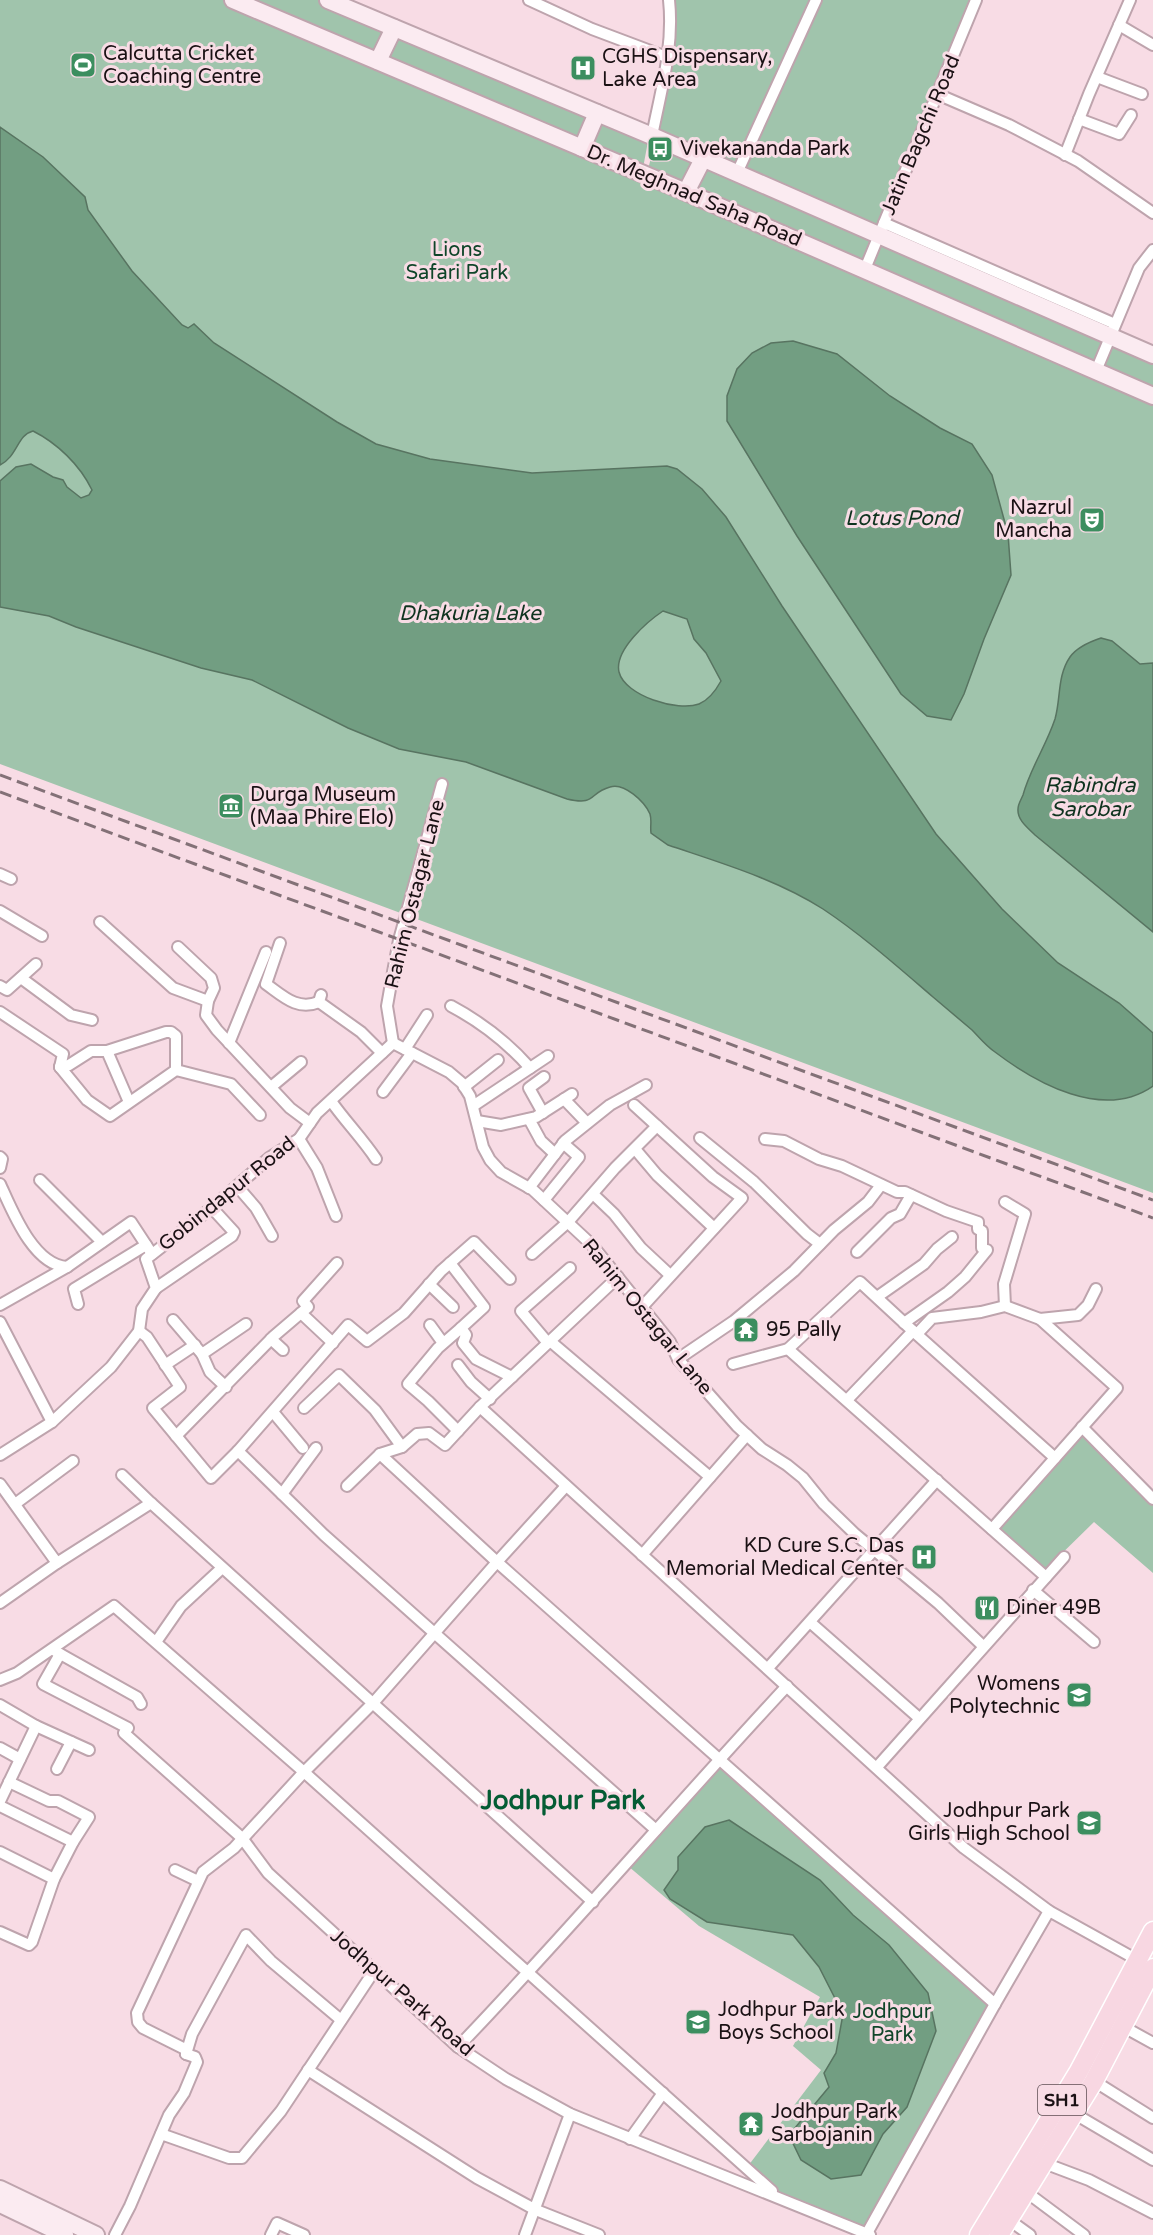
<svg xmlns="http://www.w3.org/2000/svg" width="1153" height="2235" viewBox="0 0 1153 2235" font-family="'Varela Round',sans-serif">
<rect width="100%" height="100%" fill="#f8dce5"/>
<!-- green -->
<g fill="#a0c4ac">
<polygon points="0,0 231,0 1153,401 1153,1193 0,764"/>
<polygon points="247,0 323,0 649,136 643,168"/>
<path d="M673 0H972L877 228 656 133C666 89 681 45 673 0Z"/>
<polygon points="655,140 875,235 864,264 648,170"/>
<polygon points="880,239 1153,358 1153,396 868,267"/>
<polygon points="1082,1430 1153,1502 1153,1573 1094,1522 1045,1570 998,1528"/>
<polygon points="717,1763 990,2005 865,2230 778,2194 748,2166 821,2070 793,2046 820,1997 699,1926 628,1866"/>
</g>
<!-- water -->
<g fill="#729e82" stroke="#587461" stroke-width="1.5" fill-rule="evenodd">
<path d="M0 127 43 157 85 197 88 210 132 271 182 325 188 328 194 324 214 343 337 422 376 444 430 459 532 473 667 466 677 469 702 489 726 517 782 606 936 834 1002 909 1058 963 1119 1003 1153 1033V1086C1103 1121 1036 1083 995 1052 986 1046 979 1037 972 1030 959 1019 946 1008 933 997 898 967 862 935 823 909 776 879 721 863 668 845L651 833C650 826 652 821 650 814 645 802 624 782 610 787 588 793 597 806 567 799L466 762 399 749 348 728 252 680 201 668 76 627 49 616 0 607V481L16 467 31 464 53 477 63 480 67 487 81 498 89 495 92 490C80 465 57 443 33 431 17 435 18 456 0 465ZM663 611 687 619 694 639 706 653 721 681C716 690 709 700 699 704 678 712 625 696 619 672 614 650 648 621 663 611Z"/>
<polygon points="793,341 837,354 890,396 940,428 972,444 992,475 1008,534 1011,575 984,639 964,694 951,720 927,716 901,694 797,536 727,421 727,396 737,369 752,353 771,343"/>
<path d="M1101 638 1112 641 1140 664 1153 663V932L1035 835C1028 828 1017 820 1018 809 1018 804 1021 800 1023 795 1030 769 1046 746 1055 719 1061 698 1057 676 1070 657 1077 647 1089 642 1101 638Z"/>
<polygon points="729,1820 820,1880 853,1915 889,1945 928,1993 936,2031 907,2107 883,2134 861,2175 831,2179 801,2160 789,2135 829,2087 824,2073 836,2053 843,2014 819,1967 793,1935 707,1922 670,1899 664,1890 678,1870 678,1857 705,1827"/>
</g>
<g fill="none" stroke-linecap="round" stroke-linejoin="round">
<!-- street casing -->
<g stroke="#bea4ad" stroke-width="14">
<g id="street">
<polyline points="529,0 592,29 669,58"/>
<polyline points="1119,25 1153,45"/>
<polyline points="1097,77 1142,94"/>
<polyline points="937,94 1009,125 1078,161 1153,213"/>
<polyline points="1079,119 1119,134 1131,115"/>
<path d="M652 136C661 90 674 47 669 0"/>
<polyline points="1065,155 1089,94 1130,0"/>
<polyline points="737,173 816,0"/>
<polyline points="884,223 1115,324"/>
<polyline points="865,269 976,0"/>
<polyline points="1096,371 1139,268 1153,250"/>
<polyline points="0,874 11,879"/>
<polyline points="0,911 42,936"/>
<polyline points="100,922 173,988 208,1001"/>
<path d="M280 943 266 984C283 996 297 1011 319 1002"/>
<polyline points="178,947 211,978 214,988 208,1001 206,1015 217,1030 290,1108 310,1123"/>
<polyline points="21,978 71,1015 92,1020"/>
<polyline points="0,986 7,990 36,964"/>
<polyline points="321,995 319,1002 361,1032 382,1053"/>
<path d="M451 1006C481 1022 507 1042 530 1068"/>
<polyline points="0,1012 63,1054 60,1067"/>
<polyline points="229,1043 266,952"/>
<polyline points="393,1043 449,1072 462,1083 470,1096 483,1147 490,1160 501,1172 533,1190 592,1245 670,1342 678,1359 737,1426 762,1449 787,1465 803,1478 824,1504 855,1534 938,1603 983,1646"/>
<polyline points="393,1043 387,1006 393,972 399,940 442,784"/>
<polyline points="405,1049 427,1015"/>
<polyline points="107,1051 166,1032 171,1032 176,1036 176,1070"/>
<polyline points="60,1067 87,1100 110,1116 176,1070 231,1084 260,1115"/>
<polyline points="60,1067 69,1065 91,1051 107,1051 129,1102"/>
<polyline points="271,1087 301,1062"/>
<polyline points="464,1087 498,1060"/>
<polyline points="383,1092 412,1053"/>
<polyline points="564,1099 587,1123"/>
<path d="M331 1101C345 1121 362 1138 376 1159"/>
<polyline points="634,1105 713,1177 742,1198 642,1307"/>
<polyline points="473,1106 548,1056"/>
<polyline points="543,1113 529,1088 544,1077"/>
<polyline points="529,1119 541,1141 555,1154"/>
<polyline points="477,1121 501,1125 536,1117 572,1094"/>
<polyline points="700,1138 754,1182 807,1234 820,1244"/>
<polyline points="299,1139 317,1168 336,1216"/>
<polyline points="765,1139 784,1141 819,1159 842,1166 897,1192 905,1192 946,1211 978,1222 978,1229 982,1231 982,1248"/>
<polyline points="635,1149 657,1175 714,1228"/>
<polyline points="0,1157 2,1159 0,1168"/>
<polyline points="40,1180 102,1242"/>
<path d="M0 1184C12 1210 33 1265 67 1267"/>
<polyline points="237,1186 256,1208 272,1236"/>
<polyline points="529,1188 565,1141 610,1105 646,1085"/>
<polyline points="593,1194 614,1214 641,1248 670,1275"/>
<polyline points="544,1200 579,1157 563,1143"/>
<polyline points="857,1252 891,1218 900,1214 911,1195"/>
<polyline points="532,1254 568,1222 615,1168 657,1126"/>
<polyline points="450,1263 484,1307 461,1328 466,1335 463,1343 476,1359 512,1377"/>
<polyline points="618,1277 480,1407 964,1848 1049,1911 1141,1962"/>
<polyline points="429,1284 453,1307"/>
<polyline points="156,1288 232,1236 234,1232 212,1208"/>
<polyline points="877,1297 924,1264 937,1249 952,1237"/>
<polyline points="78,1304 74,1289 146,1245"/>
<polyline points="0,1305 67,1267 131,1222 152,1254"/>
<polyline points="1005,1306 1004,1284 1025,1214 1005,1202"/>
<polyline points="301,1313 333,1343"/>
<polyline points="173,1320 202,1354"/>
<polyline points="0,1322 52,1422"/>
<polyline points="904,1323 948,1292 965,1277 987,1250"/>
<polyline points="430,1325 443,1343"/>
<polyline points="139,1331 147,1337 180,1387 153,1408 211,1478 238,1451 348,1325 367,1341 404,1313 441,1271 474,1242 510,1279"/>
<polyline points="917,1334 932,1318 981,1312 1005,1306 1040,1319 1078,1315 1088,1305 1096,1289"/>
<polyline points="271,1339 283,1350"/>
<polyline points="550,1341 710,1477"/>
<polyline points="548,1343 521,1311 570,1268"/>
<polyline points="788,1349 1046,1577"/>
<polyline points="678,1359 734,1321 794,1271 834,1230 868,1202 881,1185"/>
<polyline points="733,1364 788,1349 860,1282 913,1331"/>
<polyline points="165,1365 195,1345"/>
<polyline points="458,1365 471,1382 490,1399"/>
<polyline points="226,1387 210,1372 202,1354 246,1324"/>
<polyline points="847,1400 913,1331 1055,1458"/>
<polyline points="304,1408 339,1375 375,1410 402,1447"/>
<polyline points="273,1412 303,1448"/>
<polyline points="1082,1427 1153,1499"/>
<polyline points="458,1431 428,1401 408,1384 438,1348 461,1328"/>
<polyline points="176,1436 274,1336 308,1307 303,1301 337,1263"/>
<polyline points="238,1451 324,1535 656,1830"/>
<polyline points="380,1454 497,1562 995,2004 1049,1911"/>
<polyline points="0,1455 52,1422 111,1367 139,1331 142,1309 156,1288 146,1259 214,1206 269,1158 299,1139 317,1113 393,1043"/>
<polyline points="0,1484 57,1563"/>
<polyline points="347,1486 380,1454 402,1447 417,1434 429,1433 445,1445 480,1407"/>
<polyline points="282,1494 316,1448"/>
<polyline points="151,1503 593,1902"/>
<polyline points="15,1504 73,1461"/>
<polyline points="992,1529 1117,1388 1040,1319"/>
<polyline points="642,1555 747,1435"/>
<polyline points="1033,1590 1094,1642"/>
<polyline points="0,1603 57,1563 151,1503 122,1475"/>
<polyline points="811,1623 919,1718"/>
<polyline points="156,1642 181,1606 222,1568"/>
<polyline points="55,1651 137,1697 141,1704"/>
<polyline points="60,1654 43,1684 128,1728 124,1733 242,1838 268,1873 458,2047 506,2079 570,2114 870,2235"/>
<polyline points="768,1668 937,1480"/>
<polyline points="0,1680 17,1673 114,1606 304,1772 772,2191"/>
<polyline points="0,1705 36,1726 0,1801"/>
<polyline points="36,1726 89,1750"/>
<polyline points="0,1748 20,1759"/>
<polyline points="877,1767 1064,1557"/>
<polyline points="57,1769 71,1742"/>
<polyline points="0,1806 73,1842"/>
<polyline points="0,1852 54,1879"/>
<polyline points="175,1870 198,1881"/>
<polyline points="0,1932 29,1945 32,1942 54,1879 73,1842 89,1817 58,1801 49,1801 9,1782"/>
<polyline points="1122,2026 1153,2043"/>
<path d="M458 2047C571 1929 676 1805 787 1686"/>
<polyline points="186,2054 192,2034 246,1935 271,1961 341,2020"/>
<polyline points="308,2070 477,2178 536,2210 599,2235"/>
<polyline points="1094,2081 1153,2118"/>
<polyline points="1075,2114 1153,2160"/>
<polyline points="161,2134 229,2158 242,2158 281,2111 374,1971"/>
<polyline points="630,2139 663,2093"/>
<polyline points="1044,2163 1089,2180 1153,2213"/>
<polyline points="1025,2191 1084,2235"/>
<polyline points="1008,2219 1030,2235"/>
<polyline points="115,2235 130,2206 169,2115 184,2093 197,2062 195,2057 186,2054 187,2050 143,2028 138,2022 137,2013 203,1872 234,1848 304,1772 374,1702 497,1562 566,1486"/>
<polyline points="271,2235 277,2223 304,2235"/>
<polyline points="525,2235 570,2114"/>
<polyline points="866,2235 995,2004"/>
</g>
</g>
<!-- secondary casing -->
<g stroke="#bea4ad" stroke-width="20">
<g id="secondary">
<polyline points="233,0 686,192 1153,396"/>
<polyline points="328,0 652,136 1153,355"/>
<polyline points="378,61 394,28"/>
<polyline points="582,148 597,113"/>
<polyline points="686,192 703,159"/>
<polyline points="0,2189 96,2235"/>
<polyline points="0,2204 65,2235"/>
</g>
</g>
<!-- primary casing -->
<g stroke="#fff" stroke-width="21">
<g id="primary">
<polyline points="979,2235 1079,2071 1153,1931"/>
<polyline points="999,2235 1094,2081 1153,1968"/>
</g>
</g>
<!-- street -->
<use href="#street" stroke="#fff" stroke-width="10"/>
<!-- secondary -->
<use href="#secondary" stroke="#fbebf1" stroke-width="16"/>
<!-- primary -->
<use href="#primary" stroke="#f8d7e2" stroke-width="18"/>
<!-- rail -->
<g stroke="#837177" stroke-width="3" stroke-dasharray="12 6" stroke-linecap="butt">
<polyline points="0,775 1153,1200"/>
<polyline points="0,792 1153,1218"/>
</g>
</g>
<!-- icons -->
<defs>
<g id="stadium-square" transform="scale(1.35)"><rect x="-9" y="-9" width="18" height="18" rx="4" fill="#3c8e5f" stroke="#f8dce5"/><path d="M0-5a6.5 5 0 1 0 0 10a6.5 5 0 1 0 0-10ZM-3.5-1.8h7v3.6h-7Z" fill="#fff"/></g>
<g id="hospital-square" transform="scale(1.35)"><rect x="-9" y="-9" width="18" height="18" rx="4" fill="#3c8e5f" stroke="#f8dce5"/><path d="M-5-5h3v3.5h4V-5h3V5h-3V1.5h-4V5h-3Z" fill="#fff"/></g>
<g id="bus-square" transform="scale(1.35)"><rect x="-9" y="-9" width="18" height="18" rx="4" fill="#3c8e5f" stroke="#f8dce5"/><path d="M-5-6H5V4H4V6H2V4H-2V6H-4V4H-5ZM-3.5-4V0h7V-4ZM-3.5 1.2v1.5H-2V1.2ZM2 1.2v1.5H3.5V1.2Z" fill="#fff"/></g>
<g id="theatre-square" transform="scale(1.35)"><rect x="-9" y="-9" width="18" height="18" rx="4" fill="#3c8e5f" stroke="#f8dce5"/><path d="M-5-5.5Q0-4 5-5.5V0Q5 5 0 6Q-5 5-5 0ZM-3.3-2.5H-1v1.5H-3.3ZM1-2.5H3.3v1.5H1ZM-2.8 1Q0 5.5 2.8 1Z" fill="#fff"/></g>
<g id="museum-square" transform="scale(1.35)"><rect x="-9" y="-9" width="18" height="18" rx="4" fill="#3c8e5f" stroke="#f8dce5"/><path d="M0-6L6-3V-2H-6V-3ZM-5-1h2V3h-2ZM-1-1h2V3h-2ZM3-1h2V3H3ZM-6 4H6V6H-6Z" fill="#fff"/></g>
<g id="temple-square" transform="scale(1.35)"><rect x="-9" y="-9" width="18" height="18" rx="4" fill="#3c8e5f" stroke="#f8dce5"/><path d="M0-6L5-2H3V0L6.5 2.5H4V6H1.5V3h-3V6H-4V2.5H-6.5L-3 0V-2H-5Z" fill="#fff"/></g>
<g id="restaurant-square" transform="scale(1.35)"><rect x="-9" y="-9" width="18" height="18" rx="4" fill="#3c8e5f" stroke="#f8dce5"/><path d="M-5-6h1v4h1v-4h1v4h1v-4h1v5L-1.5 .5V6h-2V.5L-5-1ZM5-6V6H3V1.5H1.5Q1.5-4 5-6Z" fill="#fff"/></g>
<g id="university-square" transform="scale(1.35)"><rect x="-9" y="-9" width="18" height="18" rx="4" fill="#3c8e5f" stroke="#f8dce5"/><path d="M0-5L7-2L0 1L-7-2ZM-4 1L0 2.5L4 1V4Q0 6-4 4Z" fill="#fff"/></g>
<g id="school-square" transform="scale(1.35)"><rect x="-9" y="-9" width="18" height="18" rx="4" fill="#3c8e5f" stroke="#f8dce5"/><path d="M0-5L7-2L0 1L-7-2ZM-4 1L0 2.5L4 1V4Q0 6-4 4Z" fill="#fff"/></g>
</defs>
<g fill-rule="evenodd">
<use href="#stadium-square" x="83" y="65"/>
<use href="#hospital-square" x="583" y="68"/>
<use href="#bus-square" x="660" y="149"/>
<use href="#theatre-square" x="1092" y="520"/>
<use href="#museum-square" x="231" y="806"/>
<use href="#temple-square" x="746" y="1330"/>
<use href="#hospital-square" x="924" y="1557"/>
<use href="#restaurant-square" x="987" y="1608"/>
<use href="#university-square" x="1079" y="1695"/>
<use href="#university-square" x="1089" y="1823"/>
<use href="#school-square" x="698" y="2022"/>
<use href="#temple-square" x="751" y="2124"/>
</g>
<g text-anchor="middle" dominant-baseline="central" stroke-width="6" stroke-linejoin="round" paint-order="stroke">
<!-- shield labels -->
<rect fill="#f8dce5" stroke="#5d4e53" stroke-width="1.5" x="1038" y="2085" width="48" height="30" rx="4.5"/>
<g font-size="18" font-weight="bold" fill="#1a1114">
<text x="1062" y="2100">SH1</text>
</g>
<!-- poi labels -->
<g font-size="20" fill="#1a1114" stroke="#f8dce5" text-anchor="start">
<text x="103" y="54">Calcutta Cricket<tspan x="103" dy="23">Coaching Centre</tspan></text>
<text x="602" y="57">CGHS Dispensary,<tspan x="602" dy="23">Lake Area</tspan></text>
<text x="680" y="149">Vivekananda Park</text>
<text x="1072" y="508" text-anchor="end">Nazrul<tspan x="1072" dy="23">Mancha</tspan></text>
<text x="250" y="795">Durga Museum<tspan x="250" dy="23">(Maa Phire Elo)</tspan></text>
<text x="766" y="1330">95 Pally</text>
<text x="904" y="1546" text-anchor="end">KD Cure S.C. Das<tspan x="904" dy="23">Memorial Medical Center</tspan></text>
<text x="1006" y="1608">Diner 49B</text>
<text x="1060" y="1684" text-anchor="end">Womens<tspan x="1060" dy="23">Polytechnic</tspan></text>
<text x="1070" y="1811" text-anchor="end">Jodhpur Park<tspan x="1070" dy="23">Girls High School</tspan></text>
<text x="718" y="2010">Jodhpur Park<tspan x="718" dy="23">Boys School</tspan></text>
<text x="771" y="2112">Jodhpur Park<tspan x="771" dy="23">Sarbojanin</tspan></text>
</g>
<!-- street labels -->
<g font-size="20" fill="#1a1114" stroke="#f8dce5">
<text transform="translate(921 135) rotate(-67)">Jatin Bagchi Road</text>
<text transform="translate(694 196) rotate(23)">Dr. Meghnad Saha Road</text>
<text transform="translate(415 894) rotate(-76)">Rahim Ostagar Lane</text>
<text transform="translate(227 1194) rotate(-39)">Gobindapur Road</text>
<text transform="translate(647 1317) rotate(51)">Rahim Ostagar Lane</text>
<text transform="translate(402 1993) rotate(41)">Jodhpur Park Road</text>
</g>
<!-- park labels -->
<g font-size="20" fill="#0f4529" stroke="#f8dce5">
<text x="457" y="250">Lions<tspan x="457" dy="23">Safari Park</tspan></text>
<text x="892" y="2012">Jodhpur<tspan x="892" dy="23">Park</tspan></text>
</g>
<!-- water labels -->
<g font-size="21" font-style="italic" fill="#0f331f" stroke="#f8dce5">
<text x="902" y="518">Lotus Pond</text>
<text x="470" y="613">Dhakuria Lake</text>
<text x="1090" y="785">Rabindra<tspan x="1090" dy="24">Sarobar</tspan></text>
</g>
<!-- district labels -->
<g font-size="26" font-weight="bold" fill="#045c34" stroke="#f8dce5">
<text x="563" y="1800">Jodhpur Park</text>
</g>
</g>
</svg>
